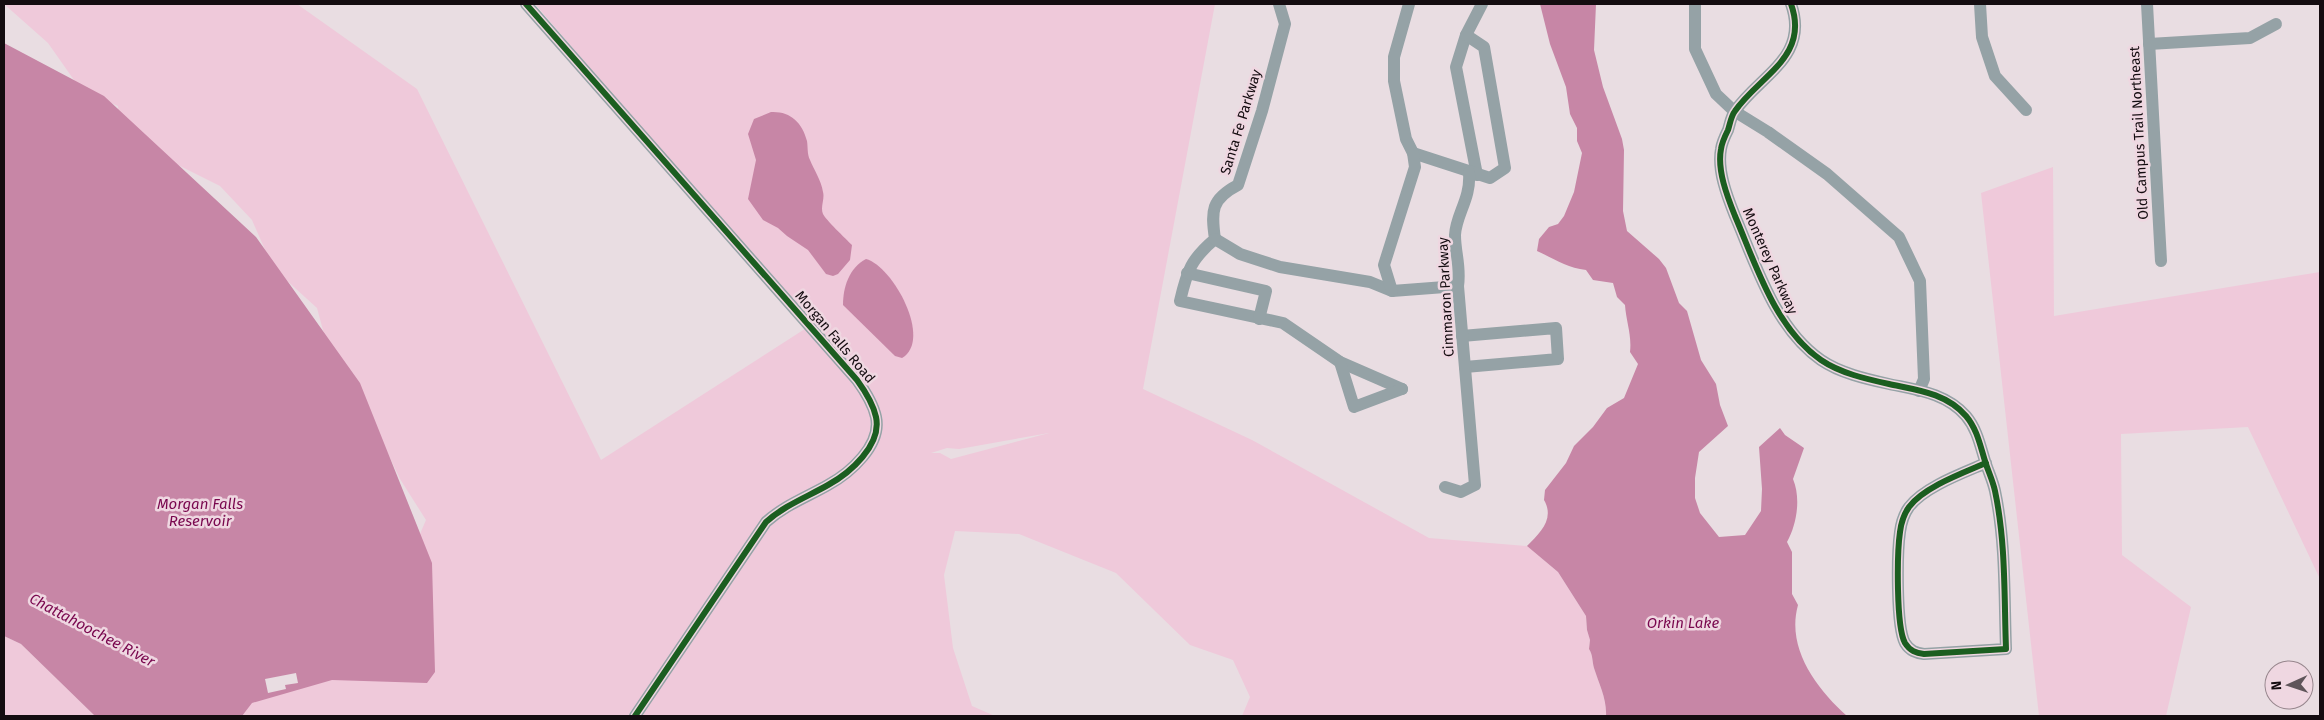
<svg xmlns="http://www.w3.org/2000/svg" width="2324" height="720" viewBox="0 0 2324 720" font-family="'Fira Sans',sans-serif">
<rect width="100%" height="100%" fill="#e9dde2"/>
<!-- green -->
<g fill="#efc9da" fill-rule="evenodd">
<path d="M4 4H297L417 89 601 460 811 325 535 4H1215L1143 389 1252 440 1429 538 1527 546 1558 572 1586 616 1587 630 1590 640 1589 649C1593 655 1592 661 1594 668 1599 684 1607 699 1606 716H1242L1250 697 1233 660 1190 645 1116 573 1019 534 955 531 944 575 953 648 972 706 995 716H211L410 557 426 520 400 479 372 420 333 367 317 308 273 268 252 220 220 186 120 136 118 106 81 90 48 43ZM1049 433 951 459 940 453H931L947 448 959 449Z"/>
<polygon points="2053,167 2054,316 2320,272 2320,579 2248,427 2121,434 2122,555 2191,607 2166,716 2039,716 1981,193"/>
<polygon points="4,636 21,644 95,716 4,716"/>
</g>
<!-- water -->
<g fill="#c786a6">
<path d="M1540 4H1596L1594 50 1603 87 1622 139 1624 150 1623 211 1627 231 1659 259 1666 268 1679 303 1687 311 1701 360 1716 384 1720 405 1728 426 1699 452 1695 478V498L1700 513 1719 537 1745 535 1761 511 1762 489 1759 447 1780 428 1785 435 1804 448 1793 479C1801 498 1797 524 1787 542L1792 552V594L1798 605C1786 648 1816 688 1847 716H1606C1607 699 1599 684 1594 668 1592 661 1593 655 1589 649L1590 640 1587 630 1586 616 1558 572 1527 546C1540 533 1555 519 1544 500L1545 490 1566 463 1574 446 1593 427 1607 408 1624 398 1638 364 1630 352C1632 335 1626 321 1625 305L1617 297 1613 283 1593 280 1586 270C1567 268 1555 259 1537 251L1539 239 1549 227 1558 224 1564 216 1574 192 1582 153 1577 141V128L1570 114 1566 87 1550 44Z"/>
<polygon points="4,43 104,96 256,237 360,383 432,563 435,672 427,683 332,680 252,703 242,716 95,716 21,644 4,636"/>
<path d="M771 112C790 111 802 122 807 141 808 147 807 154 810 160 814 170 821 180 823 192 825 199 820 207 823 214 825 219 846 239 852 245L850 260 838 274 833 276 826 274 808 250 787 236 778 228 763 220 748 199 756 160 748 134 754 119Z"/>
<path d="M866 259C893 266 933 340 902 358L895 356 843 305C843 287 849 268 866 259Z"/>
</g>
<!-- pier -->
<polygon fill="#e9dde2" points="296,673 298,683 285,685 286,689 268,693 265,679"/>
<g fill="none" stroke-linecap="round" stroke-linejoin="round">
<!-- minor -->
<g stroke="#95a2a6" stroke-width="12">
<path d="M526 4 857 380C865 391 873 403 876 417 882 445 850 473 828 485 807 497 785 505 766 522L635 716"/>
<path d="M1279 4 1285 24 1262 111 1238 185C1211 199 1211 211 1215 239 1191 259 1187 271 1180 301L1283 323 1340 362 1402 389"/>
<polyline points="1695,4 1695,49 1716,94 1734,111 1768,132 1827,174 1899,237 1920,281 1924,379 1919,391"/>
<path d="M1791 4C1810 57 1759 76 1735 111 1731 116 1730 124 1728 130 1725 136 1722 142 1721 149 1717 170 1727 196 1735 216 1756 265 1775 328 1821 360 1840 373 1866 379 1889 384 1917 390 1946 393 1966 416 1977 429 1980 445 1985 461 1988 471 1993 481 1995 491 2006 543 2004 596 2006 649L1924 654C1916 653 1910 651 1905 643 1896 627 1897 553 1900 532 1901 524 1904 514 1909 507 1924 487 1963 473 1986 463"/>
<polyline points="1980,4 1982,37 1995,76 2026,110"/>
<polyline points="2147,4 2161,261"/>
<polyline points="1466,35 1456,67 1477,175"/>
<polyline points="2149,44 2250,38 2276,24"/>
<polyline points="1413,153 1490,178 1505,168 1484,47 1466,35 1482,4"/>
<polyline points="1215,239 1240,254 1280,267 1370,282 1392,291 1458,286"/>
<polyline points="1187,273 1266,291 1259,319"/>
<polyline points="1392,291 1384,265 1415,167 1413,153 1406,139 1394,81 1394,57 1409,4"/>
<polyline points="1462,336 1556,328 1558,359 1465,367"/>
<polyline points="1340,362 1354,407 1402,389"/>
<path d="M1445 487 1461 492 1475 485 1458 286C1461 267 1455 253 1455 235 1456 214 1471 199 1469 173"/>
</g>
<!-- cycleway casing -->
<g stroke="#efd7e1" stroke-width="9">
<g id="cycleway">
<path d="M526 4 857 380C865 391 873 403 876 417 882 445 850 473 828 485 807 497 785 505 766 522L635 716"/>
<path d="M1791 4C1810 57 1759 76 1735 111 1731 116 1730 124 1728 130 1725 136 1722 142 1721 149 1717 170 1727 196 1735 216 1756 265 1775 328 1821 360 1840 373 1866 379 1889 384 1917 390 1946 393 1966 416 1977 429 1980 445 1985 461 1988 471 1993 481 1995 491 2006 543 2004 596 2006 649L1924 654C1916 653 1910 651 1905 643 1896 627 1897 553 1900 532 1901 524 1904 514 1909 507 1924 487 1963 473 1986 463"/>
</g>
</g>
<!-- cycleway -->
<use href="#cycleway" stroke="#1b5e20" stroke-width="6"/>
</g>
<g text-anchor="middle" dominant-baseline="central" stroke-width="5" stroke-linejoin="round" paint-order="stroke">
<!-- street labels -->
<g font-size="14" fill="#140c10" stroke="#efd7e1">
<text transform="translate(1241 122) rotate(-73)">Santa Fe Parkway</text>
<text transform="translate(2139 133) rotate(-93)">Old Campus Trail Northeast</text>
<text transform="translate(1770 261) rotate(66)">Monterey Parkway</text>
<text transform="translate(1446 297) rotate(-93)">Cimmaron Parkway</text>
<text transform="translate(835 337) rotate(50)">Morgan Falls Road</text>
</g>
<!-- water labels -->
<g font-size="15" font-style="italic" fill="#79074e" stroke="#efd7e1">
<text x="200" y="504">Morgan Falls<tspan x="200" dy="17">Reservoir</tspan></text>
<text x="1683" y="623">Orkin Lake</text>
<text transform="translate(92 630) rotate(28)">Chattahoochee River</text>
</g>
</g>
<!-- border -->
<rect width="2324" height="720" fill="none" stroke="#140c10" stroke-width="10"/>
<!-- north arrow -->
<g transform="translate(2289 685) rotate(267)"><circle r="24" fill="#efd7e1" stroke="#97868d"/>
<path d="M0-4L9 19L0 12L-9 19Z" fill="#5f555a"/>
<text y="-8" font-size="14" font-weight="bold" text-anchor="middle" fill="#140c10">N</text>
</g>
</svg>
